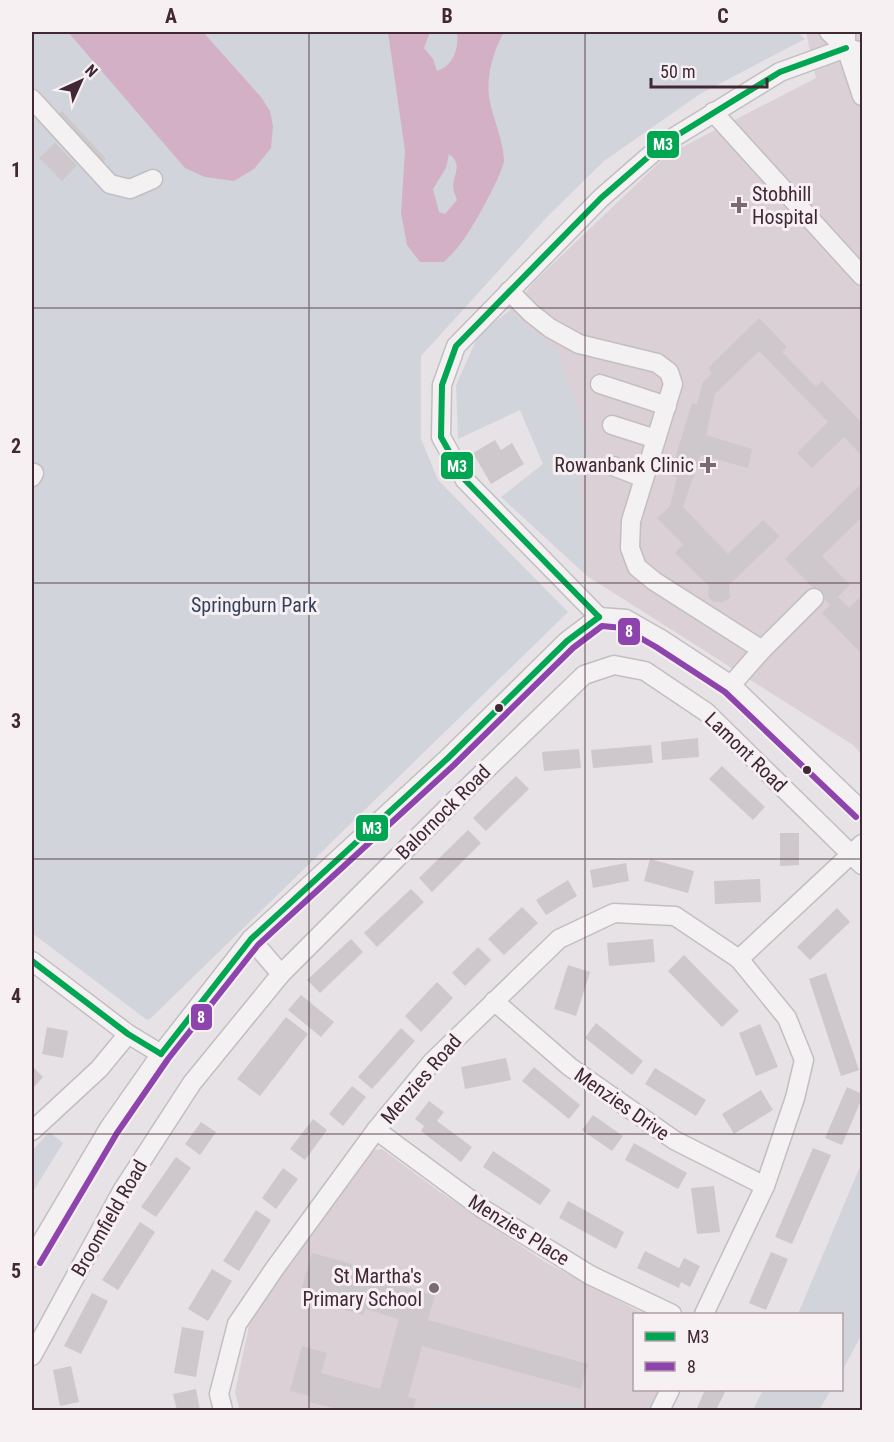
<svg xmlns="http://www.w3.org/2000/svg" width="894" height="1442" viewBox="0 0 894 1442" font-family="'Roboto Condensed',sans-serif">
<rect width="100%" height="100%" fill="#e7e2e5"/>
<!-- built -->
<g fill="#dad0d5">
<polygon points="806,32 862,32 862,755 853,745 587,576 509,311 536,280 667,155 816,78"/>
<polygon points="382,1149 440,1192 545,1262 644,1314 634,1314 634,1390 659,1390 649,1410 240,1410 235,1392 250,1321 369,1151"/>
</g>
<!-- green -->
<g fill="#d2d4db">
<polygon points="32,32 797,32 805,39 700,94 604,161 548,216 421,356 421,439 438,480 568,612 151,1018 147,1020 32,933"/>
<polygon points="509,311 557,351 588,437 580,483 587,576 501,497 543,464 520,410 458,439 456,385 479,334"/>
<polygon points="49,1132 63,1143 32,1193 32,1151"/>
<polygon points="862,1162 862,1334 842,1371 842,1314 798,1314"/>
<polygon points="763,1390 831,1390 819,1410 753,1410"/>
<polygon points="580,1402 580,1410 434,1410 434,1405"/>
</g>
<!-- water -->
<g fill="#d3b0c6" fill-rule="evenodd">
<polygon points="68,32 203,32 261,97 270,111 273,126 271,148 254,169 234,181 205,177 185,168"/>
<path d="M388 32H430L424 48 433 59 437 71C454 66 459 47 457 32H504C493 51 485 79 490 102 494 121 503 140 504 160 504 172 471 231 462 242 457 249 450 256 444 262H420L407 245 401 213 405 151ZM449 154C462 164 455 172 453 185 453 190 455 195 457 200L445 214 439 212 433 189 446 168Z"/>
</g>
<!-- building -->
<g fill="#cec8cc">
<polygon points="62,111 106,159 99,165 55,118"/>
<polygon points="55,143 77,165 62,181 39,158"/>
<polygon points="759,318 787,347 782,352 816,387 822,381 862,423 862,456 844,437 812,468 797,453 828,422 759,351 715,394 706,435 752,449 748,468 701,455 683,507 728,554 763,520 780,536 729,585 730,598 723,602 714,602 708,597 709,586 675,553 683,544 657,518 670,506 677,477 670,475 692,403 697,404 703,382 712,373 708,368"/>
<polygon points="495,440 501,450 512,443 524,464 491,484 473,453"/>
<polygon points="862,483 862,517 822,556 850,585 838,597 849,608 862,595 862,654 822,613 830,605 785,559"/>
<polygon points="698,738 699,757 662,760 661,742"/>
<polygon points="651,745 653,763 593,768 591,750"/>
<polygon points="579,749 581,768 544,771 542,752"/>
<polygon points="722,766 765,807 753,820 709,779"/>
<polygon points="516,776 529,789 486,831 473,818"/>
<polygon points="468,830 481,843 432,892 419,878"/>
<polygon points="780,833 799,833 799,865 780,866"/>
<polygon points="650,859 694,871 688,893 644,881"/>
<polygon points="626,863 629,881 593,888 590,870"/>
<polygon points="760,879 761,902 715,904 714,881"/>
<polygon points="568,880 577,896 546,915 536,900"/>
<polygon points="411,889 424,902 377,947 364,933"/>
<polygon points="522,907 538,923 504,955 488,939"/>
<polygon points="837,908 850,922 810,960 797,947"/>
<polygon points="351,939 363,952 320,993 307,980"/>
<polygon points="653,939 655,962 609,966 607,943"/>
<polygon points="478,947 491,960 465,986 452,973"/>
<polygon points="684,955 739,1011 722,1027 668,971"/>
<polygon points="568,965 590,972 576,1016 554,1009"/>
<polygon points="826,973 859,1070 841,1076 809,979"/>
<polygon points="437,982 453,998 421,1032 405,1016"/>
<polygon points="301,995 334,1022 321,1037 288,1010"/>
<polygon points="286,1017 308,1034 260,1096 237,1079"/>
<polygon points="596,1023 643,1061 632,1075 585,1038"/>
<polygon points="760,1024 778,1067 756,1076 739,1033"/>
<polygon points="47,1027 68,1031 63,1058 42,1054"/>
<polygon points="401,1028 415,1041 372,1089 358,1077"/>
<polygon points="506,1058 511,1080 465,1089 461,1067"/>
<polygon points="32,1066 43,1077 32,1089"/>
<polygon points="534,1067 580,1105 569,1119 522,1081"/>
<polygon points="655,1068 706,1100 696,1116 645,1084"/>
<polygon points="352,1086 366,1097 343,1126 329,1114"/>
<polygon points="847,1087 862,1094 862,1098 842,1145 825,1138"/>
<polygon points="761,1090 773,1110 734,1134 722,1114"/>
<polygon points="429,1101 444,1112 437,1121 472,1147 461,1162 421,1131 424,1126 415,1119"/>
<polygon points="593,1115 623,1136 612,1151 582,1130"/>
<polygon points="313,1119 327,1130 305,1160 290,1149"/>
<polygon points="201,1122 216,1132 200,1155 185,1144"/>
<polygon points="634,1143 687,1173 678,1189 625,1160"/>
<polygon points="813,1148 831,1155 792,1244 775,1237"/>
<polygon points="493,1151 551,1190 540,1205 483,1167"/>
<polygon points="176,1157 191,1168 156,1217 141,1207"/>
<polygon points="283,1168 298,1179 276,1209 262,1198"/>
<polygon points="714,1186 720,1232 697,1234 691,1188"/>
<polygon points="568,1201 624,1232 616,1249 559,1218"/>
<polygon points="256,1210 271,1220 239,1271 223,1261"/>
<polygon points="140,1222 155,1232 118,1290 102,1280"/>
<polygon points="645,1251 679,1268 684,1258 700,1266 690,1287 681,1282 679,1288 637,1268"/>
<polygon points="771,1252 788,1259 766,1310 749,1303"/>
<polygon points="312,1253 352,1264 350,1272 435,1295 428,1320 588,1364 581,1389 422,1346 408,1397 416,1399 413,1410 342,1410 309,1402 310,1396 290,1391 302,1346 327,1353 321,1373 380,1389 399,1319 365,1309 363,1315 315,1302 317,1296 301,1292"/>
<polygon points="212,1269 232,1281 208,1321 188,1309"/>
<polygon points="92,1293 108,1301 81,1354 64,1346"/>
<polygon points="182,1327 204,1331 196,1377 174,1373"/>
<polygon points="71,1366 79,1402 60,1406 53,1370"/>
<polygon points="196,1389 200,1410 177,1410 173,1394"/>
<polygon points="705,1390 726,1390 716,1410 696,1410"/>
</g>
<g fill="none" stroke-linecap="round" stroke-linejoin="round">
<!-- minor casing -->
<g stroke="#c3bec1" stroke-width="21">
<g id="minor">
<polyline points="829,32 846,48"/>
<polyline points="846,32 846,48 862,96"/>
<polyline points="32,99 110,184 130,189 153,179"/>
<polyline points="713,112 862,276"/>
<polyline points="509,291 531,313 550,328 579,344 657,363 669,372 673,384 631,521 630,548 637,567 654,581 762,650"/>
<polyline points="600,384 667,406"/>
<polyline points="612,425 656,439"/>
<polyline points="613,466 644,478"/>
<polyline points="32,477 34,473"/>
<polyline points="599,617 465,480 441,437 442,385 456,346 601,198 663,144 780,72 846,48 862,52"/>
<polyline points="731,685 762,650 814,598"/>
<polyline points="251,939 281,974"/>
<polyline points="739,959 862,844"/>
<polyline points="32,961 128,1034 161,1054"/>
<polyline points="494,1001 570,1067 674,1140 765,1186"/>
<polyline points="376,1130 483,1209 590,1275 672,1314"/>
<polyline points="32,1131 99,1069 128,1034"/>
<polyline points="32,1258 109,1128 161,1054 251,939 448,758 567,641 599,617 626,619 661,639 731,685 862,811"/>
<polyline points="32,1356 122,1191 192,1083 281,974 464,791 584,675 614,665 645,671 706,712 862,865"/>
<polyline points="223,1410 219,1394 237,1324 275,1268 376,1130 432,1062 559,939 614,913 675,916 739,959 787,1018 804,1060 795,1098 765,1186 704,1314"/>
<polyline points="660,1410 670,1390"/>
</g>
</g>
<!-- minor -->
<use href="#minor" stroke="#f4f1f3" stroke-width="18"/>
<!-- bus-1 casing -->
<g stroke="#f7f0f3" stroke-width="10">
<g id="bus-1">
<polyline points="599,617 465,480 441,437 442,385 456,346 601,198 663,144 780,72 846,48"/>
<polyline points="32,961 128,1034 161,1054"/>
<polyline points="161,1054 251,939 448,758 567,641 599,617"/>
</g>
</g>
<!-- bus-2 casing -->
<g stroke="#f7f0f3" stroke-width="10">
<polyline id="bus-2" points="40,1263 117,1133 168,1059 258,945 454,765 573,648 602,626 623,628 656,647 725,692 856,817"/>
</g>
<!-- bus-1 -->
<use href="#bus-1" stroke="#00a651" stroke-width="6"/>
<!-- bus-2 -->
<use href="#bus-2" stroke="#8e44ad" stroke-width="6"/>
</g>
<!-- grid -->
<path fill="none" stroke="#412835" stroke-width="1.5" stroke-opacity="0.55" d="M309 32V1410M585 32V1410M32 308H862M32 583H862M32 859H862M32 1134H862"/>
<!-- markers -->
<g fill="#7b6973" stroke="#f7f0f3" stroke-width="2">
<path d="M736 196h6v6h6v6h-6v6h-6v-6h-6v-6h6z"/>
<path d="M705 456h6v6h6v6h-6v6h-6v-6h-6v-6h6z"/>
<circle cx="434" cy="1288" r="6"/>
</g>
<g fill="#412835" stroke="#f7f0f3" stroke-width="2">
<circle cx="499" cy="708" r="5"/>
<circle cx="807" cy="770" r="5"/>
</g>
<g text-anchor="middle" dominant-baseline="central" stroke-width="6" stroke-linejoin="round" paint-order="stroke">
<!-- poi labels -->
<g font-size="20" fill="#412835" stroke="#f7f0f3" text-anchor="end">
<text x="752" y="194" text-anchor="start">Stobhill<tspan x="752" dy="23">Hospital</tspan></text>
<text x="694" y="465">Rowanbank Clinic</text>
<text x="422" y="1276">St Martha's<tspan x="422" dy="23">Primary School</tspan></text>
</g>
<!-- park labels -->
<g font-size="20" fill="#36425d" stroke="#f7f0f3">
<text x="254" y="605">Springburn Park</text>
</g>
<!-- street labels -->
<g font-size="20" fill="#412835" stroke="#f7f0f3">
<text transform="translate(746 752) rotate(44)">Lamont Road</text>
<text transform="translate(443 812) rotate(-45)">Balornock Road</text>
<text transform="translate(421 1079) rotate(-49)">Menzies Road</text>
<text transform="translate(622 1104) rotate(35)">Menzies Drive</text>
<text transform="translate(109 1218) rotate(-60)">Broomfield Road</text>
<text transform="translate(519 1230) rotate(32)">Menzies Place</text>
</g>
</g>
<g stroke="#f7f0f3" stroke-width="2">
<rect x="646" y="130" width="34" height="29" rx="6" fill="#00a651"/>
<rect x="440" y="451" width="34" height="29" rx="6" fill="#00a651"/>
<rect x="617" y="617" width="24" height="29" rx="6" fill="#8e44ad"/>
<rect x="355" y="814" width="34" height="28" rx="6" fill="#00a651"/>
<rect x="190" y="1003" width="23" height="28" rx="6" fill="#8e44ad"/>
</g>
<g font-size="16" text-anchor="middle" font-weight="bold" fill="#fff">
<text x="663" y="150">M3</text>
<text x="457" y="472">M3</text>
<text x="629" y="637">8</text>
<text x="372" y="834">M3</text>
<text x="201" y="1023">8</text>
</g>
<!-- border -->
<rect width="894" height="1442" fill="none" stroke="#f7f0f3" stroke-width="66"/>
<!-- legend -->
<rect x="633" y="1313" width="210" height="78" fill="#f7f0f3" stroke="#aea0a7" stroke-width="1.5"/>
<rect x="645" y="1332" width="30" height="9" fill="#00a651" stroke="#aea0a7" stroke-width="1.5"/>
<text x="687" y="1343" font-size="18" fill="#412835">M3</text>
<rect x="645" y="1362" width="30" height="9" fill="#8e44ad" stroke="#aea0a7" stroke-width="1.5"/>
<text x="687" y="1373" font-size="18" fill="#412835">8</text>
<!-- north arrow -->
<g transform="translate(81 81) rotate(45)" stroke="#f7f0f3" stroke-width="4.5" paint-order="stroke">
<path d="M0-4.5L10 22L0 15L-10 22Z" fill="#412835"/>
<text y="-9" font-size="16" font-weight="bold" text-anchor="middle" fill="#412835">N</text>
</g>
<!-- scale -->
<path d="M651 78v9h116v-9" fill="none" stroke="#412835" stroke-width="3"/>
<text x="660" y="78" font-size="18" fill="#412835" stroke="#f7f0f3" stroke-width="4.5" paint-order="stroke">50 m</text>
<rect x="33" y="33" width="828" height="1376" fill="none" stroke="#412835" stroke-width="2"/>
<g font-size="20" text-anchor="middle" font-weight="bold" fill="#412835">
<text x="171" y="23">A</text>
<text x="447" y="23">B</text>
<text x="723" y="23">C</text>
<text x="16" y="177">1</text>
<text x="16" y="453">2</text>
<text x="16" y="728">3</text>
<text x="16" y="1003">4</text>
<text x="16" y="1278">5</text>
</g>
</svg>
